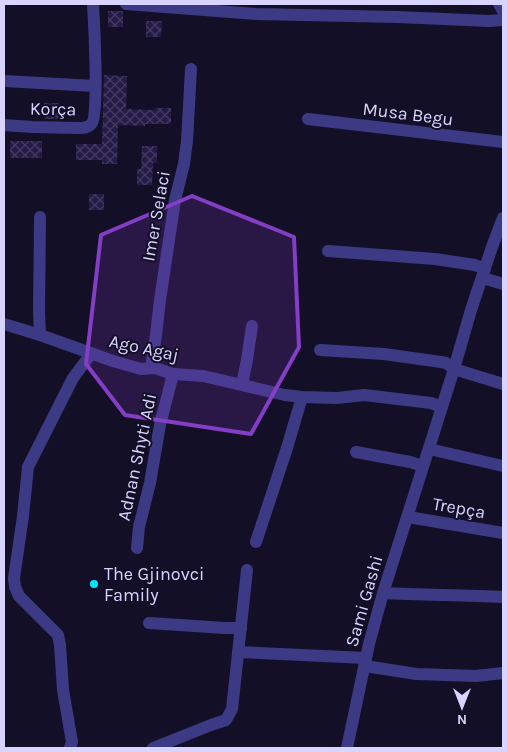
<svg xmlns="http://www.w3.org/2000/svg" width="507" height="752" viewBox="0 0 507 752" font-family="Karla,sans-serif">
<defs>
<pattern id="building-cross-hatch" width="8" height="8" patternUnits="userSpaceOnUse" patternTransform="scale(1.25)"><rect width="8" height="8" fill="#241b47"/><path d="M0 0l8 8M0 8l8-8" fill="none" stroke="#433b63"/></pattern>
</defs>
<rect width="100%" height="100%" fill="#130f26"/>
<!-- building -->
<g fill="url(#building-cross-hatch)">
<rect x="108" y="11" width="15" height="16"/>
<polygon points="146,21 162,21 161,37 146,37"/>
<polygon points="104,75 127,76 126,109 155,110 155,108 171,108 171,124 145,124 145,126 118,125 117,164 102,164 102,160 76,160 76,144 102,144"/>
<rect x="44" y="103" width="15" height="16"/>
<rect x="10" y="141" width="32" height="17"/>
<polygon points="142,146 157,146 157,163 153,163 152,185 137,185 137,169 141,169"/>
<rect x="89" y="194" width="15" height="16"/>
</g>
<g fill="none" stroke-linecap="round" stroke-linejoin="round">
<!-- minor -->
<g stroke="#3d3a85" stroke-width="12">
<polyline points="126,4 256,14 398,17 489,21 503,20"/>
<polyline points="499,4 503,11"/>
<polyline points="4,81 95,86"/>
<polyline points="308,119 503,142"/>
<path d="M4 125 32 127 78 128C83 128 89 128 92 123 99 115 94 20 93 4"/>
<polyline points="40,217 39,310 40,335"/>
<polyline points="328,251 435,259 475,265 485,269"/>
<polyline points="483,278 503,284"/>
<polyline points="4,324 40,335 113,361 141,369 155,368 173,374 203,376 285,395 302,397 337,398 364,395 431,403 442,407"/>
<polyline points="320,350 384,354 441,362 446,363 454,369 503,384"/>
<polyline points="155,368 152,361 156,335 160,300 175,200 184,164 187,141 191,69"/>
<polyline points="242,384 247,360 252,326"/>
<polyline points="429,449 503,466"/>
<polyline points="356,452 410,462 423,466"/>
<polyline points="408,517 503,533"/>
<polyline points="256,542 287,448 302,397"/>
<polyline points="137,548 139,527 150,483 160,425 173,374"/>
<path d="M383 593C423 595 463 595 503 597"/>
<polyline points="149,623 225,628 241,628"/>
<polyline points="238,652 366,658"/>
<polyline points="365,666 416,674 476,676 503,673"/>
<polyline points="70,748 72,742 63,690 60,645 58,635 19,596 15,587 14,578 23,516 28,467 73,378 91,354"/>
<polyline points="153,748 211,725 226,720 232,709 247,570"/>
<polyline points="347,748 369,644 383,593 454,369 471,310 492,247 503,218"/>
</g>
</g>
<!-- marked area -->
<path fill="#843dc5" fill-opacity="0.2" stroke="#843dc5" stroke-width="4" stroke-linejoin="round" d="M192 196 294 237 299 347 251 434 125 415 86 364 101 235Z"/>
<!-- markers -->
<circle fill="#00e5ff" stroke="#130f26" stroke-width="2" cx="94" cy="584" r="5"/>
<g text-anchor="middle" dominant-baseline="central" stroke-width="4" stroke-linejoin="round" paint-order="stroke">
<!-- street labels -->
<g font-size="18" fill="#d9d4ff" stroke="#130f26">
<text transform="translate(53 109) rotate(1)">Korça</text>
<text transform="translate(408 114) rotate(7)">Musa Begu</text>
<text transform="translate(156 216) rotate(-80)">Imer Selaci</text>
<text transform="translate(144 348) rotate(12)">Ago Agaj</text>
<text transform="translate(137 457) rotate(-78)">Adnan Shyti Adi</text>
<text transform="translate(459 508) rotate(10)">Trepça</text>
<text transform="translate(364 601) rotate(-74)">Sami Gashi</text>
</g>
<!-- poi labels -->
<g font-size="18" fill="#d9d4ff" stroke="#130f26" text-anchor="start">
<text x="104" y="574">The Gjinovci<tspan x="104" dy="21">Family</tspan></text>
</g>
</g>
<!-- border -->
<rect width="507" height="752" fill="none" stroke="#d9d4ff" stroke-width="10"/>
<!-- north arrow -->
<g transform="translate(462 707) rotate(180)" stroke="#130f26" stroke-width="4" paint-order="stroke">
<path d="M0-4L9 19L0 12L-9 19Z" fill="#d9d4ff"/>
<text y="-8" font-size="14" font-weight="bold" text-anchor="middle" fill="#d9d4ff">N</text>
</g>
</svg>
